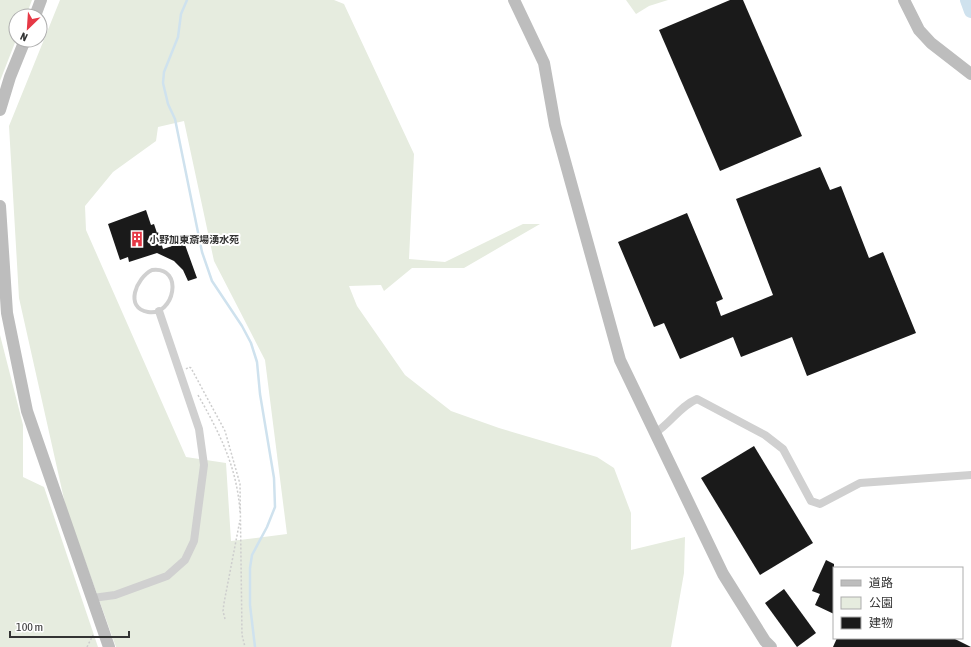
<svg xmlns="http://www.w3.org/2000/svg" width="971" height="647" viewBox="0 0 971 647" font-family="'Asap Condensed','Noto Sans JP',sans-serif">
<rect width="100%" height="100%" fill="#fff"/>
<!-- green -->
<g fill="#e6ecdf" fill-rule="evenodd">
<polygon points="0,0 32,0 26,16 16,16 16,40 0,81"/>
<path d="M60 0H334L344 4 414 154 409 259 445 262 523 224H540L464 268H412L384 291 381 285 349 286 357 306 405 375 451 411 499 428 597 457 614 468 631 513V550L685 537 684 573 671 647H116L66 508 19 298 9 126ZM184 121 214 261 265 360 287 534 231 541 226 463 186 457 86 230 85 206 113 172 156 141 158 127Z"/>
<polygon points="626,0 668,0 649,6 636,14"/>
<polygon points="0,335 23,425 23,477 44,487 98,647 0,647"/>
</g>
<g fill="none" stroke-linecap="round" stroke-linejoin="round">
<!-- stream -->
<polyline stroke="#cfe2ee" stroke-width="2.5" points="187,0 181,14 178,37 164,72 163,83 168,104 175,119 202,252 212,281 242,326 251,343 257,362 260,394 274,478 275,507 267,527 252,555 250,568 250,605 255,647"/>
<!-- river -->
<polyline stroke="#cfe2ee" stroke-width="14" points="967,0 971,11"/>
</g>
<!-- building -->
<g fill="#1a1a1a">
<polygon points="730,0 743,0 802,136 720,171 659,30"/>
<polygon points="820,167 830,190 841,186 869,258 883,252 916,333 807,376 792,337 741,357 733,337 680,359 664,323 654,327 618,242 687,213 723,299 716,302 721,316 773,295 736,199"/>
<polygon points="146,210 151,225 154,224 157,233 158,232 163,249 184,242 197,278 188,281 183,270 174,261 157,253 129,262 128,257 120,260 108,224"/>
<polygon points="754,446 813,543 760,575 701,478"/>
<polygon points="826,560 834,564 834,614 815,605 820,594 812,591"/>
<polygon points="784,589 816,633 797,647 765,603"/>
<polygon points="837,638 953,638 971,647 833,647"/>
</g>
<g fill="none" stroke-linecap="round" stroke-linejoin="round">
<!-- path -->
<g stroke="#cdcdcd" stroke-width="1.5" stroke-dasharray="2 2" stroke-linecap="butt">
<polyline points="186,369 189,367 191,368 225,431 240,484 242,635 245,647"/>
<path d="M198 395C220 434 237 467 240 512"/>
<polyline points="225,619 223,611 224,603 240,520"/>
<polyline points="87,647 93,635"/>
</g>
<!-- lane -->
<path stroke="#d0d0d0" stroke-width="4" d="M152 270C185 266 174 317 148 312 124 308 136 278 152 270Z"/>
<!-- street -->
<g stroke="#d0d0d0" stroke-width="8">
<path d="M655 433C671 423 680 406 697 399L765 435 783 449 811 501 820 504 860 483 971 475"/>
<polyline points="93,598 115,595 167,576 185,560 194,541 204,465 199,429 159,311"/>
</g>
<!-- secondary -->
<g stroke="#bdbdbd" stroke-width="12">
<polyline points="514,0 544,63 555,125 620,360 723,574 765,641 771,647"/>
<polyline points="904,0 919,30 931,43 971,74"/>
<polyline points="35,16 41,0"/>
<polyline points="0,110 10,77 25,40"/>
<polyline points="0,206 7,313 27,411 109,647"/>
</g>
</g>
<!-- icons -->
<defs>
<g id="building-bare" transform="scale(1.2)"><path d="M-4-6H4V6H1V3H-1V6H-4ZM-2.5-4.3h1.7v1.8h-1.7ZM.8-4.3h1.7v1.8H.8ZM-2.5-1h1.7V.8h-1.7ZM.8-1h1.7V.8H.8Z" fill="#e63946" stroke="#fff" stroke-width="2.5" paint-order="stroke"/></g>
</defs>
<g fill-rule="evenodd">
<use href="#building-bare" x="137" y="239"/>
</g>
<g text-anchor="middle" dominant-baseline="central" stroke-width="4" stroke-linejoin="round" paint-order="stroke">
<!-- poi labels -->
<g font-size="10" font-weight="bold" fill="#333" stroke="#fff" text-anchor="start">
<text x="149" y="239">小野加東斎場湧水苑</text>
</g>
</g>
<!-- legend -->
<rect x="833" y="567" width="130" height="72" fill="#ffffff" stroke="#adadad"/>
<rect x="841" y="580" width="20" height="6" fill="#bdbdbd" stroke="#adadad"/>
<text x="869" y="587" font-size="12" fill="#333333">道路</text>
<rect x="841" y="597" width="20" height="12" fill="#e6ecdf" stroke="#adadad"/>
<text x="869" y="607" font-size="12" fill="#333333">公園</text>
<rect x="841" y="617" width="20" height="12" fill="#1a1a1a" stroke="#adadad"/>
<text x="869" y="627" font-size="12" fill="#333333">建物</text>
<!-- north arrow -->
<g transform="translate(28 28) rotate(205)"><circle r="19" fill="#ffffff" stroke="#adadad"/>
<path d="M0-3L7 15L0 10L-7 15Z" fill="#e63946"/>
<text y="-6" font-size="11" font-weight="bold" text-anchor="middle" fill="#333333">N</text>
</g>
<!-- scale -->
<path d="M10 631v6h119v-6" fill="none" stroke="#333333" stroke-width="2"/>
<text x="16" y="631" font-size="12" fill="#333333" stroke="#ffffff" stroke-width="3" paint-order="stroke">100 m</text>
</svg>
